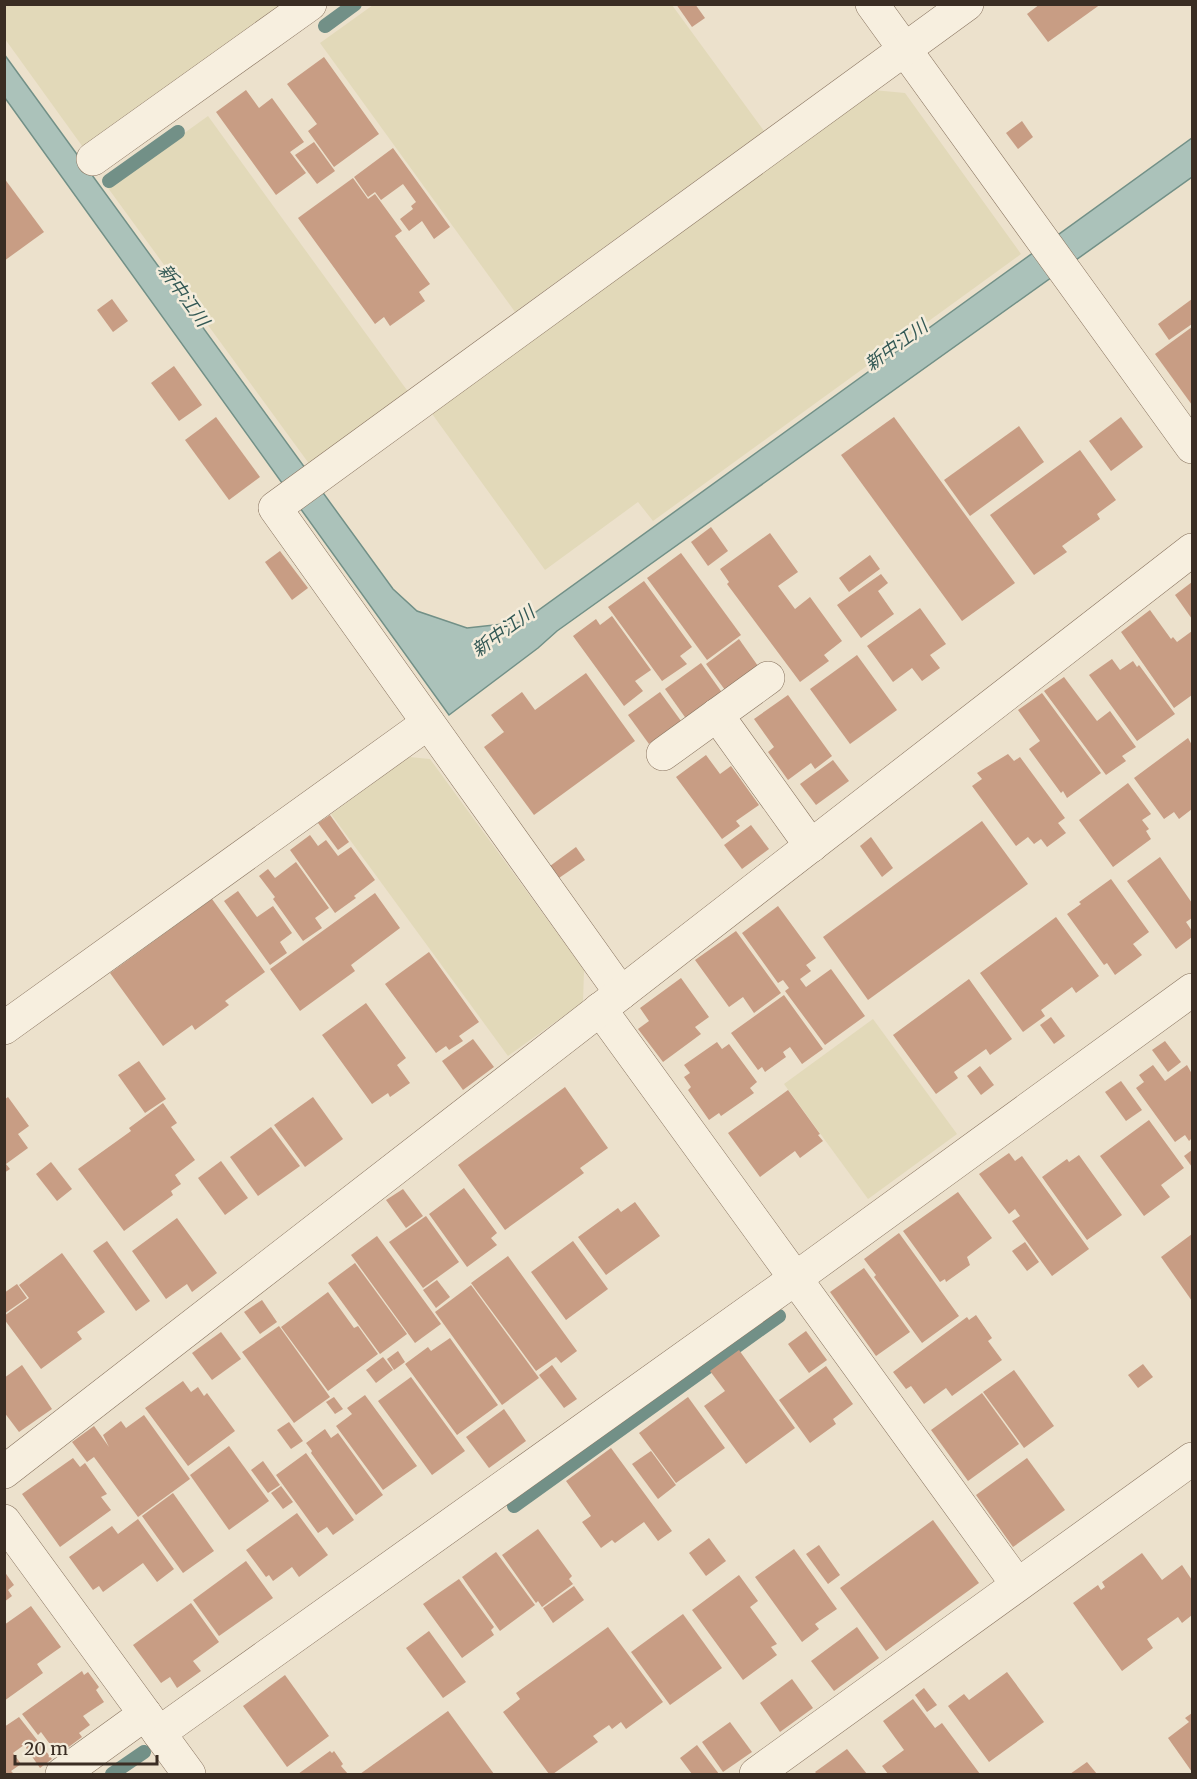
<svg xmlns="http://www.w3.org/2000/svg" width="1197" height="1779" viewBox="0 0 1197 1779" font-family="Merriweather,'Noto Sans JP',serif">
<rect width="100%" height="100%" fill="#ece1cc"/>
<!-- farmland -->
<g fill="#e2d9b9">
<polygon points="4,5 286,5 85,150 5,39"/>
<polygon points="373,5 672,5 764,131 515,312 320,43"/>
<polygon points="873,90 905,93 1021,254 653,521 638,502 545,570 430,411"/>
<polygon points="208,116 409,393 310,465 108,188"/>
<polygon points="409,757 430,759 584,970 583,1002 508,1056 331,814"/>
<polygon points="873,1019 957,1134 868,1199 784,1084"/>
</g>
<!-- water -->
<polygon fill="#abc2ba" stroke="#729087" stroke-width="1.5" points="4,54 393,589 417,611 467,628 522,622 1192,138 1192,177 557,631 538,648 449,715 5,98"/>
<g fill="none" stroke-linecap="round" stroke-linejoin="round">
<!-- stream -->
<g stroke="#729087" stroke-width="14">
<polyline points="325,26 355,4"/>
<polyline points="109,181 178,132"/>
<polyline points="514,1506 779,1316"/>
<polyline points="112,1774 144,1752"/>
</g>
</g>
<!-- building -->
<g fill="#c89d84">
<polygon points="676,4 695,4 705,18 692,27"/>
<polygon points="1040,4 1101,4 1048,42 1027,14"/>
<polygon points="324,57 379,134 334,167 308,131 317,124 287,84"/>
<polygon points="246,90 259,108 272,98 304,142 290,152 306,173 276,195 216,112"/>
<polygon points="1022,121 1033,137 1018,149 1006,133"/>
<polygon points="314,142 335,171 317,184 295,155"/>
<polygon points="393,148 450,227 434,239 422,221 409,231 400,219 413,209 411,206 416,202 403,184 381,200 375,192 368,197 354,177"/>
<polygon points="4,178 44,232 4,261"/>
<polygon points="353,178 368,199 375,194 402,231 395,236 430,284 419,292 425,301 390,326 384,317 375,324 298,218"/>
<polygon points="112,299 128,321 113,332 97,310"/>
<polygon points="1192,299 1192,324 1169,340 1158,324"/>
<polygon points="1192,327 1192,405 1155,354"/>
<polygon points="174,366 202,405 179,421 151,383"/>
<polygon points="216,417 260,477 229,500 185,440"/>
<polygon points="894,417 1015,583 962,621 841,455"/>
<polygon points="1121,417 1143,447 1111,471 1089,441"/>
<polygon points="1019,426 1044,462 970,516 944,480"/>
<polygon points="1080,450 1116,500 1097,514 1100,519 1062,546 1067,552 1034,575 990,515"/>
<polygon points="711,527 728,551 708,566 691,542"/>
<polygon points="770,533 798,572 778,586 795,609 810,597 842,641 824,655 829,661 800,682 727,584 729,582 720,569"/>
<polygon points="280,551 308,588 292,600 265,562"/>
<polygon points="681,553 741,635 707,660 647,578"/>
<polygon points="870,555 880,569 849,592 839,578"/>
<polygon points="881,574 888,583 878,591 894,614 861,638 837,605"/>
<polygon points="644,581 692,647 680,656 687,664 662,681 608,607"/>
<polygon points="1192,582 1192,619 1175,595"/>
<polygon points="920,608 946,644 930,655 940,668 922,681 912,668 893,682 867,646"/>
<polygon points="1150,610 1171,639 1173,637 1177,642 1192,631 1192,695 1174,708 1121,632"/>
<polygon points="612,616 651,670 635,681 643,691 624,706 573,636 596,619 600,625"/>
<polygon points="739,639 758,666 725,690 706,664"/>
<polygon points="857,655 897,710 850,744 810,689"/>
<polygon points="1112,659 1120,670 1133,661 1137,667 1139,665 1175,714 1137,741 1089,675"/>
<polygon points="701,663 723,694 687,720 665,689"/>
<polygon points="586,673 635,741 534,815 484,747 504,732 491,715 522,692 535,710"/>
<polygon points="1064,677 1097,721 1110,711 1136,747 1122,756 1126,761 1106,775 1044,691"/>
<polygon points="660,692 681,721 649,744 628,715"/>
<polygon points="1042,693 1101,773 1067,798 1063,791 1061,793 1029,749 1040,741 1018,710"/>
<polygon points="788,695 832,756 815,769 811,763 788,780 768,752 774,747 754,719"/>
<polygon points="1188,738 1192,745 1192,809 1179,819 1174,812 1164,819 1134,778"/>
<polygon points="1008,754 1014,761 1020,757 1065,818 1058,823 1066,833 1047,847 1041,839 1034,844 1028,837 1016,846 972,786 982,779 977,773"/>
<polygon points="706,755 720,774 731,766 759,805 736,821 740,826 722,839 676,777"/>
<polygon points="833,760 849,781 816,805 800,784"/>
<polygon points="1128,783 1151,814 1142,820 1149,829 1146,831 1151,839 1113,867 1079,820"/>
<polygon points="330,815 349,842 338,850 318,823"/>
<polygon points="982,821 1028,884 868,1000 823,937"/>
<polygon points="751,825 769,849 742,869 724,845"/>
<polygon points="310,835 318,846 326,840 338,856 351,847 375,880 354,896 356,898 335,913 290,850"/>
<polygon points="871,837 893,868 882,877 860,846"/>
<polygon points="576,847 585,860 559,878 550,866"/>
<polygon points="1160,857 1192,903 1192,918 1186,922 1192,931 1192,937 1176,949 1127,881"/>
<polygon points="296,862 329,908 315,918 322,928 303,941 273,899 275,897 259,876 268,869 275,878"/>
<polygon points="1111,879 1149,932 1133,944 1142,955 1115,975 1107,963 1104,965 1067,914 1081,904 1079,902"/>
<polygon points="238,891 257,917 273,906 292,933 280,942 287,953 270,965 224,901"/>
<polygon points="375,893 400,928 351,965 355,971 300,1011 270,969"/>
<polygon points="212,899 265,972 225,1001 229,1005 195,1030 192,1025 163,1046 110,973"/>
<polygon points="778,906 816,958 806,965 811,971 800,979 806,987 831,969 865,1016 825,1045 785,991 789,988 783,980 778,983 742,933"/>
<polygon points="1056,917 1099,976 1076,993 1072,987 1041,1010 1045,1016 1023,1032 980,973"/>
<polygon points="736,931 781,993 754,1013 743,997 729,1007 695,960"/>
<polygon points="429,952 479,1022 459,1036 463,1041 449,1050 446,1046 436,1053 385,984"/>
<polygon points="681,978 709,1017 695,1027 701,1034 663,1062 638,1029 649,1021 640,1008"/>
<polygon points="969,979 1012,1039 990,1055 986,1049 954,1072 958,1078 936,1094 893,1035"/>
<polygon points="784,995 823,1049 802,1064 790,1047 783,1052 786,1057 765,1072 762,1067 758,1070 731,1033"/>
<polygon points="366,1003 406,1058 397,1065 410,1083 390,1097 388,1093 372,1104 322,1035"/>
<polygon points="1051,1017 1065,1036 1054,1044 1040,1025"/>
<polygon points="473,1039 494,1067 463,1090 442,1061"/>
<polygon points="1165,1041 1181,1062 1168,1072 1152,1050"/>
<polygon points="717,1042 722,1049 729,1044 757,1082 750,1088 754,1093 721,1116 719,1113 709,1120 688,1090 691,1087 684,1077 690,1073 684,1065"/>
<polygon points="139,1061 166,1099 145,1113 118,1075"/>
<polygon points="1153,1065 1165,1081 1187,1065 1192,1074 1192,1138 1189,1141 1185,1135 1175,1142 1136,1088 1144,1082 1139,1075"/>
<polygon points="980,1066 994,1085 981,1095 967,1076"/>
<polygon points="1121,1081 1142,1110 1126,1121 1105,1092"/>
<polygon points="565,1087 608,1148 580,1168 584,1173 505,1230 458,1165"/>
<polygon points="788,1090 820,1134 818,1135 823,1141 800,1158 795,1151 760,1177 728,1133"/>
<polygon points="8,1097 29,1126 18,1134 28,1148 6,1164 10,1169 4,1173 4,1100"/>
<polygon points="313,1097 343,1139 305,1167 274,1125"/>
<polygon points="163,1103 177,1123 171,1127 195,1160 175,1175 181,1184 171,1191 173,1195 124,1231 78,1169 131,1131 129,1128"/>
<polygon points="1149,1120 1184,1168 1161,1185 1170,1197 1144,1216 1100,1156"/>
<polygon points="271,1127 300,1166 258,1196 230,1157"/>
<polygon points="1192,1150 1192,1167 1184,1156"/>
<polygon points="1009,1153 1015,1161 1022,1156 1089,1249 1052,1276 1012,1221 1020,1216 1015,1209 1009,1214 979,1174"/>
<polygon points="1079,1155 1122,1215 1087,1240 1042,1177 1067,1159 1069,1162"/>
<polygon points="221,1161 248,1198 225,1215 198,1178"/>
<polygon points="51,1162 72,1189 57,1201 36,1174"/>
<polygon points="464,1188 497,1233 491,1238 497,1245 467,1267 429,1214"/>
<polygon points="403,1189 423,1216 406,1228 386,1200"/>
<polygon points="958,1192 992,1238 967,1257 970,1265 946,1282 945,1279 940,1282 903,1231"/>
<polygon points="635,1202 660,1236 606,1275 578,1237 618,1208 621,1212"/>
<polygon points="426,1216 459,1262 423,1288 389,1242"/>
<polygon points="177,1218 217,1273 192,1292 187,1284 166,1299 132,1251"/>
<polygon points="899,1233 959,1316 922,1343 874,1277 876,1275 864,1259"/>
<polygon points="1192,1234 1192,1301 1161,1257"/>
<polygon points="377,1236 441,1324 415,1343 351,1255"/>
<polygon points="107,1241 150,1301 136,1311 93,1251"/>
<polygon points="573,1241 608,1289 566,1320 531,1272"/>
<polygon points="1025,1242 1039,1262 1027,1271 1012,1251"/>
<polygon points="62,1253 105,1312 77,1332 82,1339 41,1369 4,1319 4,1316 29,1298 19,1285"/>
<polygon points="508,1256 577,1351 561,1363 556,1357 536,1371 471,1283"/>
<polygon points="355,1263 407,1334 380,1354 328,1283"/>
<polygon points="864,1268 910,1332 876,1356 830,1292"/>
<polygon points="437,1280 450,1297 436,1308 423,1290"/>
<polygon points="17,1284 27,1298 4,1314 4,1293"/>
<polygon points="471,1285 539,1378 502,1405 435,1312"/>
<polygon points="328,1292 354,1328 358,1326 378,1354 328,1391 281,1327"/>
<polygon points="262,1300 277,1322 260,1334 244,1312"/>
<polygon points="976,1315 992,1338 988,1341 1002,1360 952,1396 946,1388 924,1404 911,1386 906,1389 893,1372 967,1317 969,1320"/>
<polygon points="279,1326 330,1397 294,1423 242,1352"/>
<polygon points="806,1331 827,1360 809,1373 788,1344"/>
<polygon points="221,1332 241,1359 212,1380 192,1353"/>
<polygon points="450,1338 498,1405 457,1435 405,1364 428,1347 431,1351"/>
<polygon points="739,1350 795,1428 746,1464 704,1406 725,1391 710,1371"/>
<polygon points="398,1351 405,1362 394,1370 387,1359"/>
<polygon points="383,1357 393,1370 376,1383 366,1370"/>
<polygon points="1143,1364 1153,1377 1138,1388 1128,1375"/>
<polygon points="22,1365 52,1409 19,1432 4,1412 4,1378"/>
<polygon points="552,1365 577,1399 564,1408 539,1375"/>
<polygon points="826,1366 853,1404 833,1419 836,1424 810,1443 779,1400"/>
<polygon points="1014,1370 1054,1426 1024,1448 983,1392"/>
<polygon points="411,1377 465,1451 432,1475 378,1401"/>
<polygon points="183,1381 191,1392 198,1387 204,1396 207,1393 235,1431 188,1466 145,1408"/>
<polygon points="982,1393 1019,1444 968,1481 931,1430"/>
<polygon points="365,1395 417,1466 383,1490 336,1426 352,1414 347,1408"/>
<polygon points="334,1397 343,1409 335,1414 326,1402"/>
<polygon points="688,1397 725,1448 676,1483 639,1433"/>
<polygon points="504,1409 526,1441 489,1468 466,1437"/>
<polygon points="144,1415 190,1479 138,1517 94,1457 87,1462 72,1442 94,1426 109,1447 103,1435 121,1421 126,1428"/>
<polygon points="289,1422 303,1441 291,1449 277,1430"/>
<polygon points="325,1429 331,1438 338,1433 383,1495 356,1515 311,1453 312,1451 306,1443"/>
<polygon points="229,1446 269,1501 229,1530 190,1475"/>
<polygon points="611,1448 672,1531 658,1541 644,1522 615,1543 612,1540 601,1548 582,1522 591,1516 566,1481"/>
<polygon points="651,1451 676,1485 658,1499 632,1464"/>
<polygon points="306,1453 354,1520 333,1535 327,1527 318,1533 276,1475"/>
<polygon points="73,1458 80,1467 85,1463 107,1494 101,1497 111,1510 60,1547 22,1494"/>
<polygon points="1027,1458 1065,1510 1013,1547 976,1495"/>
<polygon points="263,1461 280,1485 268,1493 251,1470"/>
<polygon points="281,1486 293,1502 283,1509 271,1493"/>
<polygon points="173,1493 214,1551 183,1573 142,1516"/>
<polygon points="297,1513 328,1555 299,1577 292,1567 273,1581 269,1575 266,1577 246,1550"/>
<polygon points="138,1519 174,1569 157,1582 143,1563 103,1592 99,1586 93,1590 69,1557 112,1526 118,1534"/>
<polygon points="933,1520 979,1583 886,1651 840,1588"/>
<polygon points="538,1529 572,1576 569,1579 573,1584 542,1607 538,1601 536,1603 502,1555"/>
<polygon points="709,1538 726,1561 706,1576 689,1553"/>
<polygon points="819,1545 840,1575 828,1584 806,1554"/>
<polygon points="794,1549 837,1609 815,1624 819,1629 802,1642 755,1577"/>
<polygon points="496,1552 535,1605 500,1631 462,1577"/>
<polygon points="1142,1553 1162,1580 1182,1565 1192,1580 1192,1615 1182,1623 1178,1617 1147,1639 1153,1648 1122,1671 1073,1603 1098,1585 1101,1590 1105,1587 1102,1582"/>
<polygon points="246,1561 273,1598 219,1636 193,1600"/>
<polygon points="4,1571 14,1585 8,1590 12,1596 4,1602"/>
<polygon points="739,1575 758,1601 750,1607 777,1644 771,1647 777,1655 743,1680 692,1610"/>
<polygon points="459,1579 494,1627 491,1630 494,1635 462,1658 423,1604"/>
<polygon points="574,1586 584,1600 553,1623 543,1608"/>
<polygon points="191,1603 219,1642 193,1661 201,1671 177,1688 170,1677 161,1683 133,1645"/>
<polygon points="31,1606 61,1647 37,1664 43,1673 4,1701 4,1625"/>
<polygon points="683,1614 722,1668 670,1705 631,1652"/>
<polygon points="608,1627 663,1702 626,1729 621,1722 612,1729 609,1725 593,1736 598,1742 553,1774 549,1774 503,1712 520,1699 516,1693"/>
<polygon points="857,1627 879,1658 834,1691 811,1661"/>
<polygon points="429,1631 466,1682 443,1698 406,1648"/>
<polygon points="82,1671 84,1675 88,1672 99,1687 96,1690 104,1702 83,1716 90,1725 79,1733 82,1737 58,1755 41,1732 38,1735 22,1714"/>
<polygon points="1007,1672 1044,1722 989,1762 948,1706 964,1694 969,1700"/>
<polygon points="285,1675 329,1736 287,1767 243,1706"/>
<polygon points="792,1679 813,1708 780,1732 760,1703"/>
<polygon points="924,1688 937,1705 927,1712 915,1695"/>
<polygon points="913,1699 935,1728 942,1723 980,1774 888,1774 882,1766 904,1750 883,1721"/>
<polygon points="448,1711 494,1774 360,1774"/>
<polygon points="1192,1713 1192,1772 1168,1738 1189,1722 1185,1718"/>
<polygon points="19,1717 52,1759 40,1768 24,1745 13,1753 21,1764 11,1771 14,1774 4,1774 4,1727"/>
<polygon points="730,1722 752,1752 723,1772 702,1742"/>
<polygon points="697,1745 719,1774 692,1774 680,1758"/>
<polygon points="847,1749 867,1774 817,1774 815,1772"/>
<polygon points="330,1751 332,1753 334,1751 343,1764 341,1766 348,1774 298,1774"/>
<polygon points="1087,1762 1097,1774 1070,1774"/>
</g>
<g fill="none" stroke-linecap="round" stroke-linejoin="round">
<!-- minor casing -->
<g stroke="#897460" stroke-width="34">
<g id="minor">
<polyline points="872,4 1192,447"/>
<polyline points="93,159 310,4"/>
<polyline points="717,715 811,846"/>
<polyline points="663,754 768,678"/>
<polyline points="621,993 275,508 967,4"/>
<polyline points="600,1009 1017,1584"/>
<polyline points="4,1028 428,723"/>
<polyline points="4,1472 1192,550"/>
<polyline points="4,1521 189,1774"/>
<polyline points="159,1733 796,1278 1192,990"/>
<polyline points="62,1774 145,1714"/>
<polyline points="756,1774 1192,1459"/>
</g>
</g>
<!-- minor -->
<use href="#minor" stroke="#f7efdf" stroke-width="33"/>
</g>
<g text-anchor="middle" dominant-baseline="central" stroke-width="5" stroke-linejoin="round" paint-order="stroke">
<!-- water labels -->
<g font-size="18" font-style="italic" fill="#335955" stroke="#f4ecdb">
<text transform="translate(184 295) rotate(54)">新中江川</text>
<text transform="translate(896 345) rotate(-36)">新中江川</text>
<text transform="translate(503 631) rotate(-36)">新中江川</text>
</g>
</g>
<!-- border -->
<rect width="1197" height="1779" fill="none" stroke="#3a2d23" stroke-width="12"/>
<!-- scale -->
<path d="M15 1755v9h142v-9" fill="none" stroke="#3a2d23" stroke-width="3"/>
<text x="24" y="1755" font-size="18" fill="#3a2d23" stroke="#f4ecdb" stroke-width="4.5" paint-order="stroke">20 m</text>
</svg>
